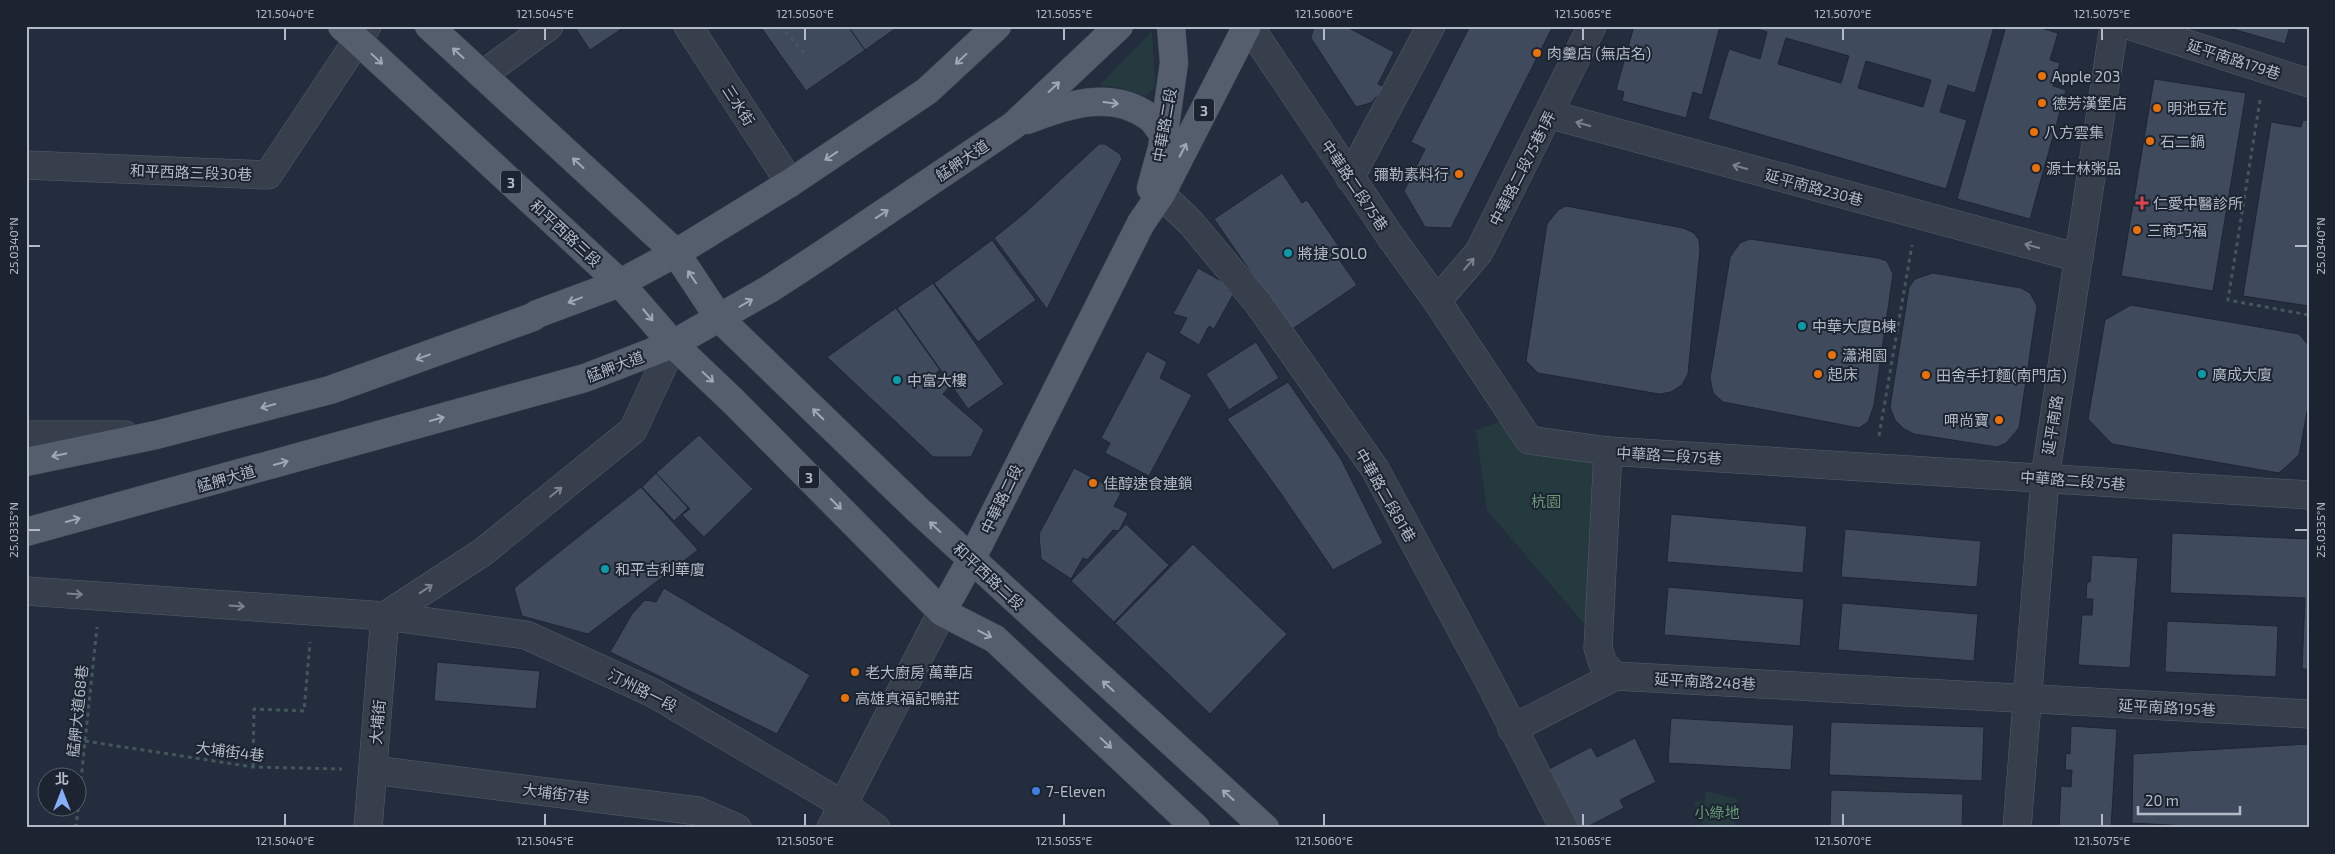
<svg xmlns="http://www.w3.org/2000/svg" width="2335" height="854" viewBox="0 0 2335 854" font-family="'Exo 2','Noto Sans TC',sans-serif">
<rect width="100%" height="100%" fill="#232d3d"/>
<!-- green -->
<g fill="#253a3e">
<polygon points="1152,31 1155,88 1145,96 1122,88 1100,85"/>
<polygon points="1507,419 1599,456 1593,634 1487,510 1476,430"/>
<polygon points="1706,791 1737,799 1734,828 1704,828 1694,802 1704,802"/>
</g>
<!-- building -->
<g fill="#3f4b5c" stroke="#1e2633" fill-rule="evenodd">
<polygon points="574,26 626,26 590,50"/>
<polygon points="760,26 848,26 865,50 806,91"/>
<polygon points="848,26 899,26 865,50"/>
<polygon points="1314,26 1345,26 1394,52 1378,84 1385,87 1371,103 1356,107 1311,38"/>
<polygon points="1470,26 1553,26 1451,228 1425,227 1404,191 1425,149 1411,142"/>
<polygon points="1634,26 1720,26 1702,95 1693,92 1686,118 1622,101 1624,92 1616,90"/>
<path d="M1748 26 1994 27 1975 93 1948 85 1940 112 1967 120 1946 189 1708 119 1729 49 1760 59 1767 32ZM1786 38 1849 56 1841 83 1778 64ZM1866 61 1931 80 1923 107 1858 88Z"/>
<polygon points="2006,26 2034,26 2058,33 2050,60 2060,63 2053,86 2066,90 2030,219 1957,199"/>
<polygon points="2222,26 2290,26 2285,44"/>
<polygon points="2154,79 2246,93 2213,291 2121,276"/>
<polygon points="2303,120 2309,121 2309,306 2243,296 2271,122 2301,127"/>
<polygon points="1099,144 1105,144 1120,154 1122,159 1047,309 994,238 1026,212"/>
<polygon points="1282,173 1302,203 1307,200 1342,251 1336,255 1357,285 1291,330 1214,219"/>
<polygon points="1566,206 1683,228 1694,233 1699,240 1700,250 1688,374 1682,385 1671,392 1659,394 1538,373 1526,361 1547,224 1558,210"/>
<polygon points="1750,239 1878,258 1887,261 1893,274 1874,405 1868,422 1859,428 1723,402 1713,393 1710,378 1730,257 1740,243"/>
<polygon points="992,240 1036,300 978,342 934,283"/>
<polygon points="1198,268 1230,286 1228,290 1234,293 1214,329 1209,326 1199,345 1179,333 1187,318 1173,314"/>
<polygon points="1933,273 2021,288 2030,293 2037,306 2019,428 2006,443 1997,447 1914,434 1904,429 1895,420 1890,407 1909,287 1915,279"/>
<polygon points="933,283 1004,384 968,409 897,308"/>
<polygon points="2131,305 2299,334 2309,346 2309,401 2299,455 2279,473 2112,444 2088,419 2105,320"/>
<polygon points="896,308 940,370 937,372 949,387 943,394 984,430 971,457 933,457 827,357"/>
<polygon points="1256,342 1279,378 1229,410 1206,374"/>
<polygon points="1147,351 1167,362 1160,378 1192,395 1149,476 1105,453 1110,443 1101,438"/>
<polygon points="1288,382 1341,459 1383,543 1333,570 1282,495 1227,419"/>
<polygon points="699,435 753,489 704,537 682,515 690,509 656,473"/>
<polygon points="1074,468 1121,493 1114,506 1128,513 1119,531 1113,530 1087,560 1083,558 1071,579 1041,559 1039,534"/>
<polygon points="656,473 688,508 674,521 642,487"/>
<polygon points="641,487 698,550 588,634 522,616 514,588"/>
<polygon points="1671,514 1807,526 1803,573 1667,562"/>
<polygon points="1126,524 1169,565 1114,622 1071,581"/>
<polygon points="1845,529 1981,541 1977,587 1841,577"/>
<polygon points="2172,533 2309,539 2309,669 2302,669 2305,598 2170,593"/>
<polygon points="1193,544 1287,634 1210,714 1115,623"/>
<polygon points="2092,555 2138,558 2130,668 2078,665 2082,615 2092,615 2093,599 2086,599 2087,582 2090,582"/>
<polygon points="1668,587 1804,599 1800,646 1664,635"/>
<polygon points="664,588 810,675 777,734 610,652 632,614 645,600 656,602"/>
<polygon points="1842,603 1978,614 1974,661 1838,650"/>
<polygon points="2167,621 2278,626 2276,677 2165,672"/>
<polygon points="437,662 540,671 536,709 434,701"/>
<polygon points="1671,718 1794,725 1791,770 1668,763"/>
<polygon points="1831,722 1984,727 1982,781 1829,775"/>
<polygon points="2071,726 2117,729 2111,828 2059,828 2061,786 2071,787 2072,770 2065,770 2066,753 2070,754"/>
<polygon points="1635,738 1656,782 1620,800 1624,808 1585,828 1577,828 1547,770 1591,747 1597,757"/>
<polygon points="2309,744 2309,828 2227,828 2132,823 2133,754"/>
<polygon points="1831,790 1963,794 1962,828 1830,828"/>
</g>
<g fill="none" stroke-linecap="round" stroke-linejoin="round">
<!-- minor casing -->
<g stroke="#555d6b" stroke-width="29">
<g id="minor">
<polyline points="688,26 790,183"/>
<polyline points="1249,26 1390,236 1437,301 1529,440 1608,451 2309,495"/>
<polyline points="2131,26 2309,83"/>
<polyline points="482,75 549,26"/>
<polyline points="1548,114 2079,258"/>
<polyline points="26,165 268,175 367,26"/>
<polyline points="1350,178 1431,26"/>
<polyline points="1161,194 1191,223 1258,303 1375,469 1488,679 1564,828"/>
<polyline points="1437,301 1479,252 1592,26"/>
<polyline points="26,435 125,435"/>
<polyline points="1608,451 1598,648 1603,664 1615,676 2309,714"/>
<polyline points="26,591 385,616 526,635 653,693 842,804 876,828"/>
<polyline points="385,616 483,552 633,430 673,344"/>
<polyline points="1512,729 1615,676"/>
<polyline points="373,770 698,811 737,828"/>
<polyline points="368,828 385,616"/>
<polyline points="831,828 942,612"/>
<polyline points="2017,828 2045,478 2114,26"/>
</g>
</g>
<!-- major casing -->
<g stroke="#404856" stroke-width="29">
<g id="major">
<polyline points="342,26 620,283 673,344 734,402 942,612 995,639 1196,828"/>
<polyline points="429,26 676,253 719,318 918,510 1265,828"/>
<path d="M1027 120C1066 105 1112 89 1149 117 1155 121 1160 130 1164 136"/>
<polyline points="1151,188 1162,148 1174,63 1171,26"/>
<polyline points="26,462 156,435 330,390 533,317 537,314 620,283 676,253 790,183 927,91 997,26"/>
<polyline points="26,532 585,378 673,344 771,288 823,254 1014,125 1119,26"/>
<polyline points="942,612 971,560 1141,223 1161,194 1247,26"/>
</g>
</g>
<!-- path -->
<g stroke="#43575b" stroke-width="3" stroke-dasharray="4 4" stroke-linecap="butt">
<polyline points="780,26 807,56"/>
<polyline points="2260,100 2228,300 2309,315"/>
<polyline points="1879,436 1912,245"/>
<polyline points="85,741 253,767 342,769"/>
<polyline points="253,767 254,709 304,711 310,642"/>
<polyline points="76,828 97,627"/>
</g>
<!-- minor -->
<use href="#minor" stroke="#373f4d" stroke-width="28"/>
<!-- major -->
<use href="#major" stroke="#555e6d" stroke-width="28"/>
</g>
<!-- one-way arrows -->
<defs><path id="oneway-shaft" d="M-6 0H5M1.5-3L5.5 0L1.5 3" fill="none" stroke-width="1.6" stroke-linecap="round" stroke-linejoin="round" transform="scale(1.25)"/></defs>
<g stroke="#9fa8b6">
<use href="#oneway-shaft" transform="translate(458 53) rotate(-138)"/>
<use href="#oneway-shaft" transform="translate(377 59) rotate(43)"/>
<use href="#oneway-shaft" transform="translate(961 59) rotate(137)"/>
<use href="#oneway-shaft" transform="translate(1054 87) rotate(-43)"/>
<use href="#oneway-shaft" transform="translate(1111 103) rotate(7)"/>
<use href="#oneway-shaft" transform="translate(1183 150) rotate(-63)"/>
<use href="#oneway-shaft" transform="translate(831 156) rotate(146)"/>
<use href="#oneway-shaft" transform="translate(578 163) rotate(-138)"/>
<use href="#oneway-shaft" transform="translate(882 214) rotate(-34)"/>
<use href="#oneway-shaft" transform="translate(692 277) rotate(-124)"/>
<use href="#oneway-shaft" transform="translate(575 300) rotate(159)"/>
<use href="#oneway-shaft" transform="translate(746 303) rotate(-30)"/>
<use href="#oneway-shaft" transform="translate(648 315) rotate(50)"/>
<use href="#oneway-shaft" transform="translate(423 357) rotate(160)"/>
<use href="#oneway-shaft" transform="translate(708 377) rotate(43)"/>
<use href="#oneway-shaft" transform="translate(268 406) rotate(165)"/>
<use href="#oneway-shaft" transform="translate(818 414) rotate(-136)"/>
<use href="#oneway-shaft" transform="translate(437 419) rotate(-16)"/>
<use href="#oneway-shaft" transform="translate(59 455) rotate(168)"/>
<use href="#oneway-shaft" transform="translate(281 463) rotate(-16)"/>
<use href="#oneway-shaft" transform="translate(836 504) rotate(45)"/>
<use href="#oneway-shaft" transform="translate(73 520) rotate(-15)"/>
<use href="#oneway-shaft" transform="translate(935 527) rotate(-137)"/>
<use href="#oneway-shaft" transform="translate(985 634) rotate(27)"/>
<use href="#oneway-shaft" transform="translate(1108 686) rotate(-138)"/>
<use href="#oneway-shaft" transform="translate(1106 743) rotate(43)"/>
<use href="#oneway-shaft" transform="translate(1228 795) rotate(-138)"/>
</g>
<g stroke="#7b8391">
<use href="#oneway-shaft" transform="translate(1583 124) rotate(-165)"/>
<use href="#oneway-shaft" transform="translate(1740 167) rotate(-165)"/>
<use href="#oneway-shaft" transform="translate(2032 246) rotate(-165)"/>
<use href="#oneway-shaft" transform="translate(1469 264) rotate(-49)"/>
<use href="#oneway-shaft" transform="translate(556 492) rotate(-39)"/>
<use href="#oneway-shaft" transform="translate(426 589) rotate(-33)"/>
<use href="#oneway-shaft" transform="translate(75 594) rotate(4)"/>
<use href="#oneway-shaft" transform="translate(237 606) rotate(4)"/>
</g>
<!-- ticks -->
<path fill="none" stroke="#b2bac8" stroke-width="2" d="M285 28V40M545 28V40M805 28V40M1064 28V40M1324 28V40M1583 28V40M1843 28V40M2102 28V40M28 246H40M2295 246H2308M28 530H40M2295 530H2308M285 814V826M545 814V826M805 814V826M1064 814V826M1324 814V826M1583 814V826M1843 814V826M2102 814V826"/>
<!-- markers -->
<g fill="#e8710a" stroke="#1c2431" stroke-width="2">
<circle cx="1537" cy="53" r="5"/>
<circle cx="2042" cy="76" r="5"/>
<circle cx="2042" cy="103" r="5"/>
<circle cx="2157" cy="108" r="5"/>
<circle cx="2034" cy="132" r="5"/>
<circle cx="2150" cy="141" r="5"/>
<circle cx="2036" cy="168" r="5"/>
<circle cx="1459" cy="174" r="5"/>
<circle cx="2137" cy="230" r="5"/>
<circle cx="1832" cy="355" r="5"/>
<circle cx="1818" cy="374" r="5"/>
<circle cx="1926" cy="375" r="5"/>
<circle cx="1999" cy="420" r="5"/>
<circle cx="1093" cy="483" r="5"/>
<circle cx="855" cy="672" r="5"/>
<circle cx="845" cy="698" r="5"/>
</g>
<path fill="#e0444e" stroke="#1c2431" stroke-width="2" d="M2139.5 195.5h5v5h5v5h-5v5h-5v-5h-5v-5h5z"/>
<g fill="#0f9aa8" stroke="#1c2431" stroke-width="2">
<circle cx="1288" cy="253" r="5"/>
<circle cx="1802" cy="326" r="5"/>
<circle cx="2202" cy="374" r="5"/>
<circle cx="897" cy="380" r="5"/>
<circle cx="605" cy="569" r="5"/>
</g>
<circle fill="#3f7fe0" stroke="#1c2431" stroke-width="2" cx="1036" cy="791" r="5"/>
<g text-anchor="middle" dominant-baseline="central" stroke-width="4" stroke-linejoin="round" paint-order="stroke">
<!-- shield labels -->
<g fill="#1c2431" stroke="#858d9b" stroke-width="1">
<rect x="1194" y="98.5" width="20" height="23" rx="4"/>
<rect x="501" y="170.5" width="20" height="23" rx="4"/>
<rect x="799" y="465.5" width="20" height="23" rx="4"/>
</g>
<g font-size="14" font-weight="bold" fill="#b2bac8">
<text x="1204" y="110">3</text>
<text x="511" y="182">3</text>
<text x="809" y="477">3</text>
</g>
<!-- poi labels -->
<g font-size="15" fill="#b2bac8" stroke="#1c2431" text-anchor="start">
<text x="1547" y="53">肉羹店 (無店名)</text>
<text x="2052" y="76">Apple 203</text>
<text x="2052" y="103">德芳漢堡店</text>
<text x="2167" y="108">明池豆花</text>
<text x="2044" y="132">八方雲集</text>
<text x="2160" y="141">石二鍋</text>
<text x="2046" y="168">源士林粥品</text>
<text x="1449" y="174" text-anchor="end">彌勒素料行</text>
<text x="2153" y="203">仁愛中醫診所</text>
<text x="2147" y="230">三商巧福</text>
<text x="1298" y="253">將捷 SOLO</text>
<text x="1812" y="326">中華大廈B棟</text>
<text x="1842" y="355">瀟湘園</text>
<text x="1828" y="374">起床</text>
<text x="2212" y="374">廣成大廈</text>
<text x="1936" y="375">田舍手打麵(南門店)</text>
<text x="907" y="380">中富大樓</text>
<text x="1989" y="420" text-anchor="end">呷尚寶</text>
<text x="1103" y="483">佳醇速食連鎖</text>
<text x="615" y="569">和平吉利華廈</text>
<text x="865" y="672">老大廚房 萬華店</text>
<text x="855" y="698">高雄真福記鴨莊</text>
<text x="1046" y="791">7-Eleven</text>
</g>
<!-- street labels -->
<g font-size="15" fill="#b2bac8" stroke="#1c2431">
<text transform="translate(2234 59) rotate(18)">延平南路179巷</text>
<text transform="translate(739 105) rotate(57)">三水街</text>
<text transform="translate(1164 125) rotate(-80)">中華路二段</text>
<text transform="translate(962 160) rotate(-34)">艋舺大道</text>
<text transform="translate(1522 168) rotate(-63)">中華路二段75巷1弄</text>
<text transform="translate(191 172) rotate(2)">和平西路三段30巷</text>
<text transform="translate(1355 185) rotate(56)">中華路二段75巷</text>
<text transform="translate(1814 187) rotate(15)">延平南路230巷</text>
<text transform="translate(566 233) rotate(43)">和平西路三段</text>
<text transform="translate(615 366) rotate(-21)">艋舺大道</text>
<text transform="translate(2052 425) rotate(-81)">延平南路</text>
<text transform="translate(1669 455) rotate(3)">中華路二段75巷</text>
<text transform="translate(226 478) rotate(-16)">艋舺大道</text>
<text transform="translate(2073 480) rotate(4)">中華路二段75巷</text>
<text transform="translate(1386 495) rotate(60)">中華路二段81巷</text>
<text transform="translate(1001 499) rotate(-64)">中華路二段</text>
<text transform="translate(989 576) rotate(43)">和平西路二段</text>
<text transform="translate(1705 681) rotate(3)">延平南路248巷</text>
<text transform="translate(643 690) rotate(27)">汀州路一段</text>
<text transform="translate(2167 707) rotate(3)">延平南路195巷</text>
<text transform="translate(77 711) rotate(-84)">艋舺大道68巷</text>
<text transform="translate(377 722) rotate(-85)">大埔街</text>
<text transform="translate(230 751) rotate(7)">大埔街4巷</text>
<text transform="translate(556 793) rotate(7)">大埔街7巷</text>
</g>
<!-- park labels -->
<g font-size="15" fill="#699976" stroke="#1c2431">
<text x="1546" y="501">杭園</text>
<text x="1717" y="812">小綠地</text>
</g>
</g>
<!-- border -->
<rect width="2335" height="854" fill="none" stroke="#1c2431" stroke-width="55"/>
<!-- north arrow -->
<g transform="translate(62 792)"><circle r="24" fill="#1c2431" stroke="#58606d"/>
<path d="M0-4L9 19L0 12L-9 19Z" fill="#87aff8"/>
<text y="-8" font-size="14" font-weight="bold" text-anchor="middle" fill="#b2bac8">北</text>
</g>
<!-- scale -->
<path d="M2138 806v8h102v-8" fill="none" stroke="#b2bac8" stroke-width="2.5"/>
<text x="2145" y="806" font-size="15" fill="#b2bac8" stroke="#1c2431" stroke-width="4" paint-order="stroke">20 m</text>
<rect x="28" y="28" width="2280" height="798" fill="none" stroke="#b2bac8" stroke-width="2"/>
<g font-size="12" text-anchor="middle" fill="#b2bac8">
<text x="285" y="18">121.5040°E</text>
<text x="545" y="18">121.5045°E</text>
<text x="805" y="18">121.5050°E</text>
<text x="1064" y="18">121.5055°E</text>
<text x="1324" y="18">121.5060°E</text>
<text x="1583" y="18">121.5065°E</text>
<text x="1843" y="18">121.5070°E</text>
<text x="2102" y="18">121.5075°E</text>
<text transform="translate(14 246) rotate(-90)" y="4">25.0340°N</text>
<text transform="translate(2321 246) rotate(-90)" y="4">25.0340°N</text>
<text transform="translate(14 530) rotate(-90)" y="4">25.0335°N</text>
<text transform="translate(2321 530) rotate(-90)" y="4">25.0335°N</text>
<text x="285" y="845">121.5040°E</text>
<text x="545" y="845">121.5045°E</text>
<text x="805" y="845">121.5050°E</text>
<text x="1064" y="845">121.5055°E</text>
<text x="1324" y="845">121.5060°E</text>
<text x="1583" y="845">121.5065°E</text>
<text x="1843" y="845">121.5070°E</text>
<text x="2102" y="845">121.5075°E</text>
</g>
</svg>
